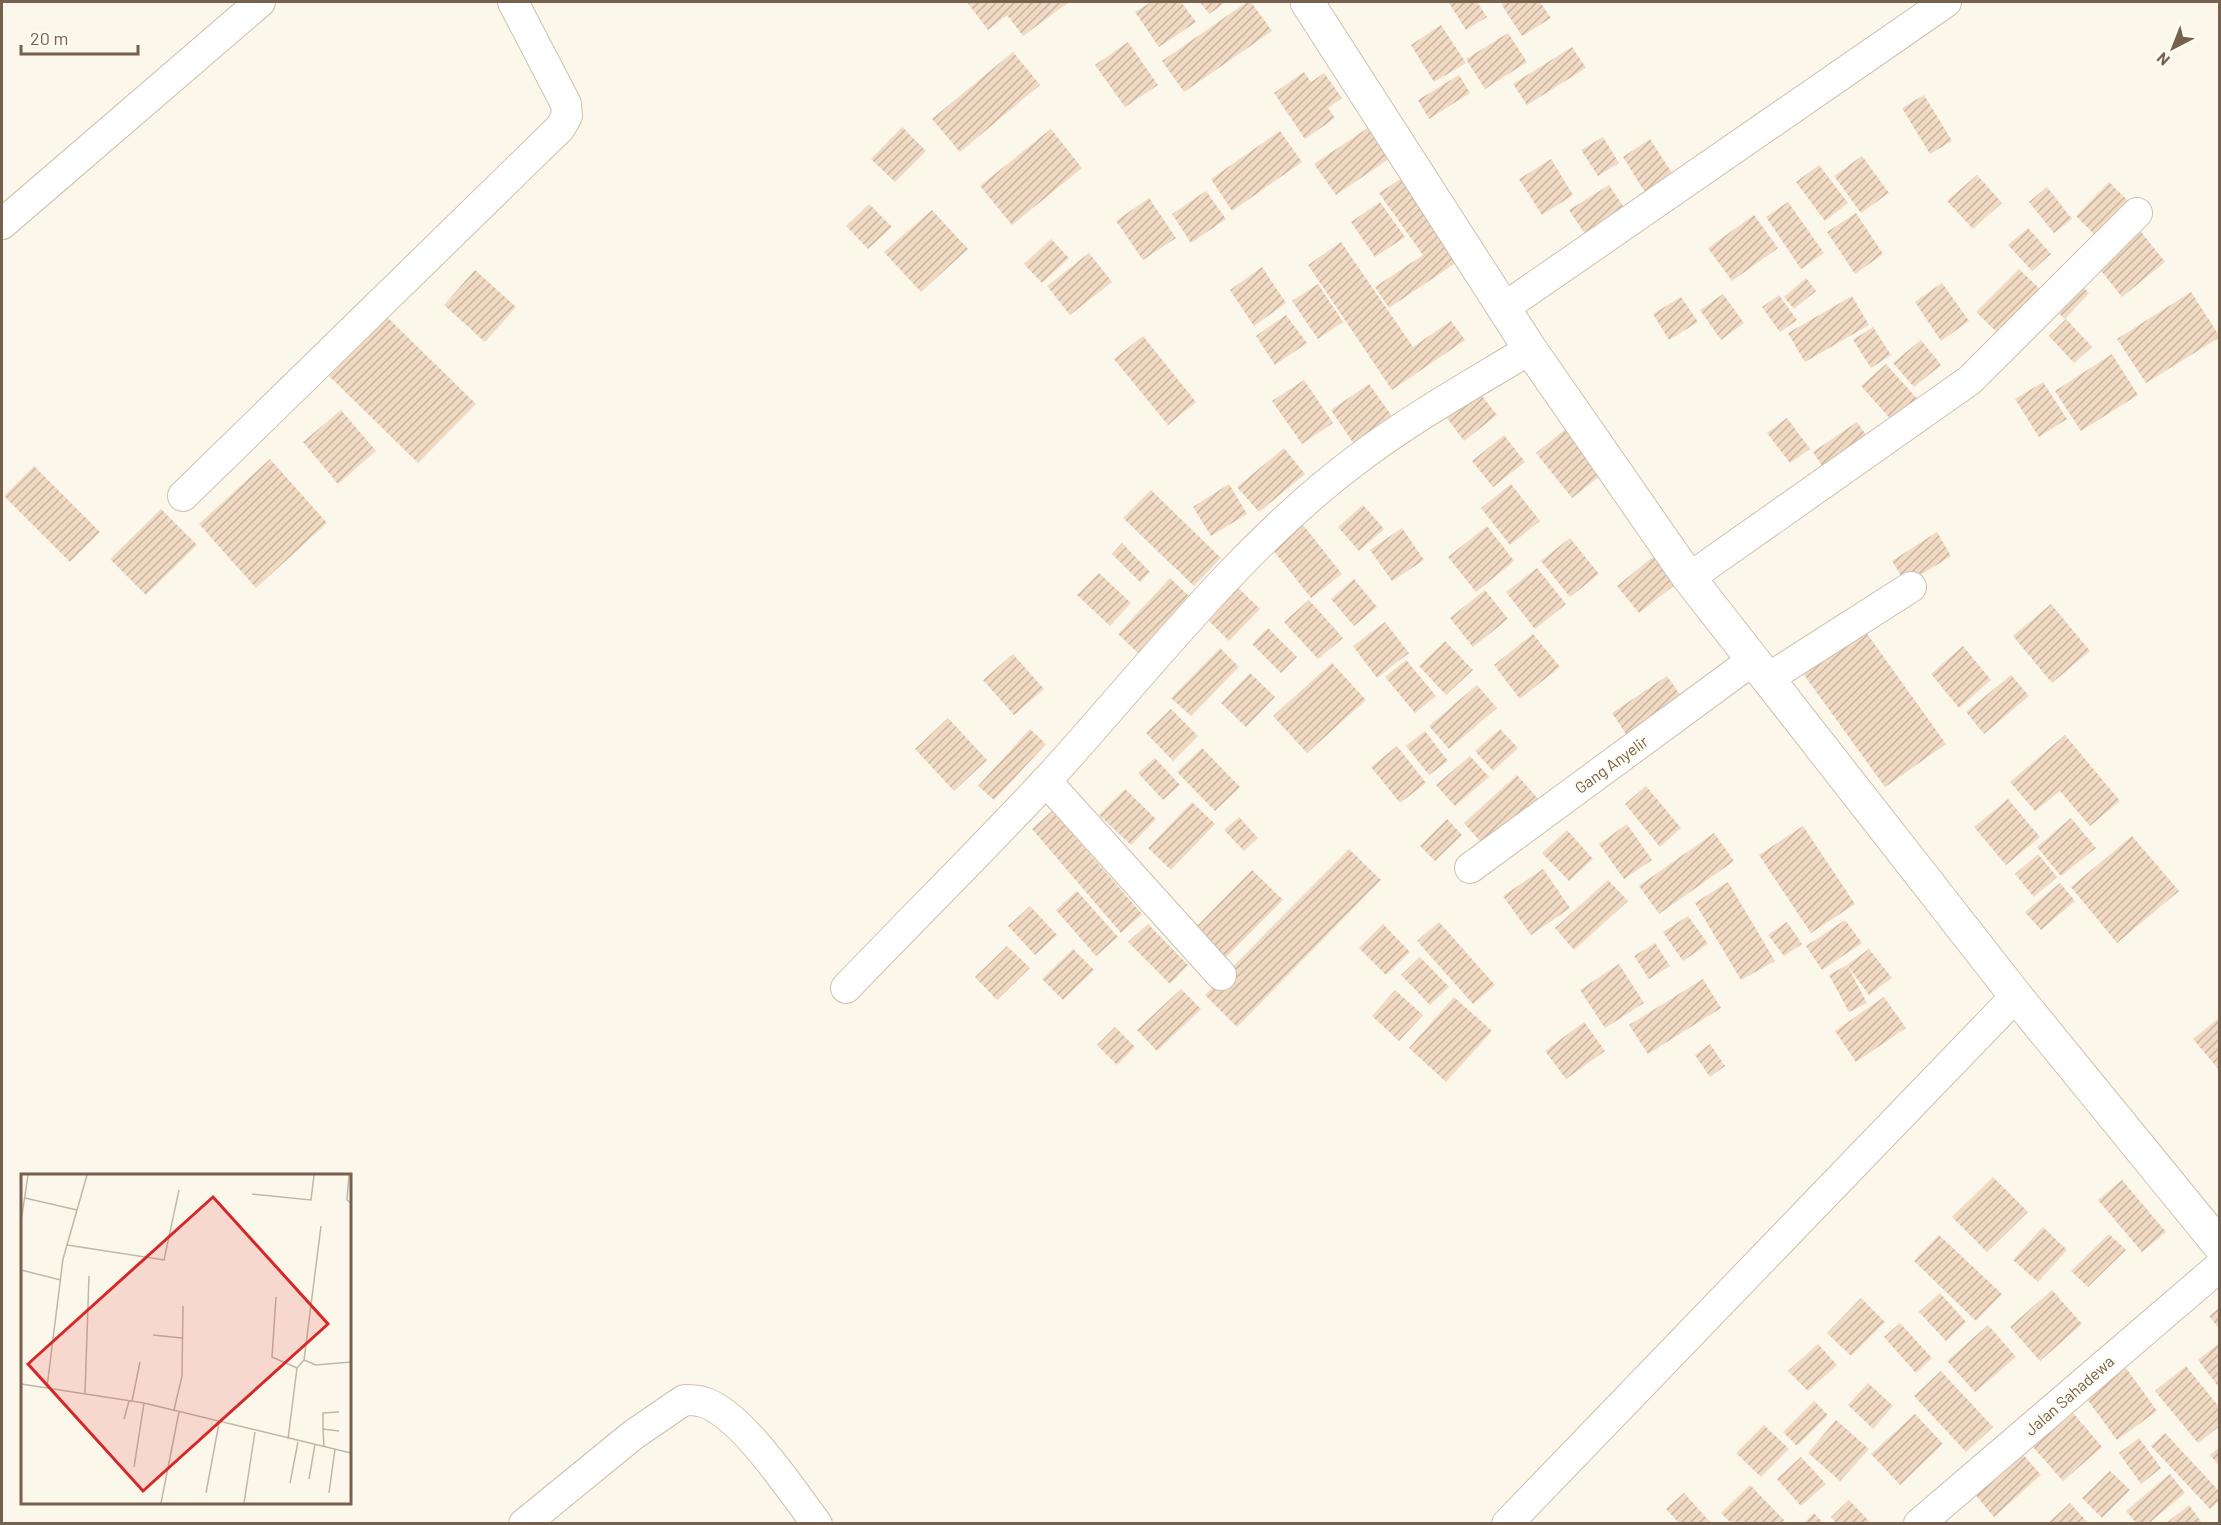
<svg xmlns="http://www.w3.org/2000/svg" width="2221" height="1525" viewBox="0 0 2221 1525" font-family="Barlow,sans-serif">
<defs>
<pattern id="building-hatch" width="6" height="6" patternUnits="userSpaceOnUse" patternTransform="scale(1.5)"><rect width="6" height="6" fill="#f0dac3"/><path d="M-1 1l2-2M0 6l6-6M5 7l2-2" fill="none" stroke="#c7b4a1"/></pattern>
</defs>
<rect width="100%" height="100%" fill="#fcf7eb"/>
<!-- building -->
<g fill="url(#building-hatch)">
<polygon points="967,2 1069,2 1023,36 1007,15 988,30"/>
<polygon points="1151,2 1181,2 1196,22 1159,47 1135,12"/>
<polygon points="1200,2 1226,2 1209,14"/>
<polygon points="1247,2 1251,2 1272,31 1184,92 1162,61"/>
<polygon points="1452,2 1477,2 1487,17 1466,30 1449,3"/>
<polygon points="1505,2 1540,2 1551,18 1522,36 1501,4"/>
<polygon points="1441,25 1466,63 1434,82 1411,45"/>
<polygon points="1508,33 1527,62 1485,89 1466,59"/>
<polygon points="1128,42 1158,85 1125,107 1095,65"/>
<polygon points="1572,47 1586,68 1527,105 1513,84"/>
<polygon points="1013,52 1040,85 960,152 932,119"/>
<polygon points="1304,72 1311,82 1324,73 1342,98 1328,108 1335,118 1305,139 1274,93"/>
<polygon points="1459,75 1470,93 1429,119 1418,100"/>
<polygon points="1924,95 1952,141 1930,154 1902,108"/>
<polygon points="1375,123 1396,154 1336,195 1314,164"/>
<polygon points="902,127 926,151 895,182 871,159"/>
<polygon points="1051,129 1082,168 1012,225 980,186"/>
<polygon points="1280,131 1302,162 1232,211 1211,179"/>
<polygon points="1603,137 1619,163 1598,176 1581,150"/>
<polygon points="1650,139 1674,176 1646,194 1623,157"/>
<polygon points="1862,156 1889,193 1861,213 1834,176"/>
<polygon points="1551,159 1573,195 1542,215 1519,179"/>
<polygon points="1819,165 1848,203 1825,221 1796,182"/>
<polygon points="1408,174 1466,256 1389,308 1375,287 1423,255 1379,193"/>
<polygon points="1977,175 2002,203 1973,229 1947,201"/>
<polygon points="2109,182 2131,204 2098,238 2076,216"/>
<polygon points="1609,185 1627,212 1587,237 1569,210"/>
<polygon points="2047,187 2072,219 2054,233 2029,202"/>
<polygon points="1206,191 1226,219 1191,243 1172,214"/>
<polygon points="1149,198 1176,238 1143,260 1116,221"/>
<polygon points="1380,202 1405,237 1375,257 1351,222"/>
<polygon points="1788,202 1824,253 1801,269 1766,217"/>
<polygon points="869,204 892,227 868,249 846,226"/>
<polygon points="932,210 968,249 921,292 884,252"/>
<polygon points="1856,213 1883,254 1855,274 1827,232"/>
<polygon points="1754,215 1778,248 1732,281 1708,248"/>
<polygon points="2028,228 2051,254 2032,271 2008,245"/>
<polygon points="2138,228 2165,262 2122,297 2095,263"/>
<polygon points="1051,239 1069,258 1042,283 1024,264"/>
<polygon points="1341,242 1413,347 1451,321 1465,340 1392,390 1308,265"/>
<polygon points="1089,253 1112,282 1070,315 1047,286"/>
<polygon points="1262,267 1286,303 1254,326 1230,290"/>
<polygon points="2019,269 2044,293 2002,337 1976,312"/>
<polygon points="475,270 516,307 485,342 444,305"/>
<polygon points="1806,278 1816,291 1794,309 1784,297"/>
<polygon points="2077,281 2089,293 2065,319 2052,307"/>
<polygon points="1942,283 1969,321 1941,341 1915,302"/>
<polygon points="1318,284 1343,322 1318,339 1292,301"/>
<polygon points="2191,292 2220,337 2146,383 2117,339"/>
<polygon points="1723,294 1744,323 1721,340 1700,310"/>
<polygon points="1779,295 1797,320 1780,332 1762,307"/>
<polygon points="1852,296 1869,325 1805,362 1788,333"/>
<polygon points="1681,297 1698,322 1669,340 1653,314"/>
<polygon points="1286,315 1307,343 1275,365 1256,336"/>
<polygon points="387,317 476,404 418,463 329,376"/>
<polygon points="2066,319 2092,347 2074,363 2049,336"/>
<polygon points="1873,327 1891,355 1871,368 1853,340"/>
<polygon points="1143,336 1196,402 1168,425 1114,359"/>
<polygon points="1921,340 1941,365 1914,387 1893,363"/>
<polygon points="2112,354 2138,395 2081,431 2055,391"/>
<polygon points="1886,364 1920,402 1895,424 1861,386"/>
<polygon points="1304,380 1333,423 1302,444 1272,401"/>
<polygon points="2043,382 2067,419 2039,437 2015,399"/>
<polygon points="1369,384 1397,423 1358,450 1331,410"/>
<polygon points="1479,392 1497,415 1464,441 1447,418"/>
<polygon points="341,410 376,451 338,484 303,442"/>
<polygon points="1787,418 1810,449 1790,463 1767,433"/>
<polygon points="1857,422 1871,442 1826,472 1813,452"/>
<polygon points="1573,423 1609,469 1572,498 1536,453"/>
<polygon points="1504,435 1525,462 1493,487 1472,461"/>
<polygon points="1284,448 1305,474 1259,512 1237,487"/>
<polygon points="270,459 327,523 256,588 199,524"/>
<polygon points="34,466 100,532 70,562 4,496"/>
<polygon points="1229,484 1247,514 1211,536 1193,507"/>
<polygon points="1511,484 1540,521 1510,545 1481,508"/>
<polygon points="1151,490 1221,558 1194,586 1123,518"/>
<polygon points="1363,505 1384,529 1359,551 1338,527"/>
<polygon points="161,509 197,545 146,595 110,559"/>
<polygon points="1300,521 1342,574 1311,598 1269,545"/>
<polygon points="1487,526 1514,561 1476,592 1448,557"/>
<polygon points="1402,528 1424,560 1392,581 1370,550"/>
<polygon points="1937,532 1951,556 1906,584 1892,561"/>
<polygon points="1570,538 1599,574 1570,597 1541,561"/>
<polygon points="1122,543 1150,572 1140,582 1112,554"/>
<polygon points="1659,552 1681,580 1639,613 1617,586"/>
<polygon points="1537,568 1566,604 1535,629 1506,592"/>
<polygon points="1099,573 1131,603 1110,626 1077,595"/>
<polygon points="1170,578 1192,599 1139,654 1118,634"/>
<polygon points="1354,579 1377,607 1354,626 1331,599"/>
<polygon points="1232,582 1260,609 1229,641 1202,614"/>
<polygon points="1485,590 1508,619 1473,647 1450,618"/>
<polygon points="1309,600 1343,638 1318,659 1284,622"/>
<polygon points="2051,604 2090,651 2052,683 2013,636"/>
<polygon points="1385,622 1409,653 1377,678 1353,646"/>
<polygon points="1860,624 1946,744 1885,787 1799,668"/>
<polygon points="1268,628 1297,657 1281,673 1252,644"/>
<polygon points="1533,634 1560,667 1520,699 1494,665"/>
<polygon points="1445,641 1473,670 1446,695 1419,666"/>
<polygon points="1963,646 1991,680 1959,708 1931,674"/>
<polygon points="1220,648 1239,667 1191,716 1171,698"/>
<polygon points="1013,654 1044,689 1014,715 983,680"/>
<polygon points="1406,660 1436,696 1415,713 1385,677"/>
<polygon points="1332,663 1366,700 1307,753 1273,716"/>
<polygon points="1250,673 1275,697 1246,727 1221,703"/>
<polygon points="2011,675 2029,696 1984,734 1966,712"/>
<polygon points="1667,676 1685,702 1630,740 1612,713"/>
<polygon points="1477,685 1497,708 1449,749 1429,726"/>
<polygon points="1171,709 1198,736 1173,761 1146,733"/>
<polygon points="948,718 987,760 954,791 915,749"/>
<polygon points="1030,729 1046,744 994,800 978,786"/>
<polygon points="1500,729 1518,748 1493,771 1475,751"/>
<polygon points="1425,731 1448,761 1429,775 1406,746"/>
<polygon points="2065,735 2120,801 2090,826 2060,791 2035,811 2010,782"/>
<polygon points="1397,746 1426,783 1400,803 1371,767"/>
<polygon points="1202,748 1240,787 1215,811 1177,772"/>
<polygon points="1470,756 1489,777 1455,806 1436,785"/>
<polygon points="1155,758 1180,785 1163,800 1138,773"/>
<polygon points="1517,775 1539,800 1485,847 1464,823"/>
<polygon points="1646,786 1681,828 1660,847 1625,804"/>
<polygon points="1125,789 1156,819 1131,845 1099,815"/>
<polygon points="2008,799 2040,837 2006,865 1974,827"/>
<polygon points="1192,802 1215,824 1171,870 1148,848"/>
<polygon points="1052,811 1142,914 1121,933 1032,829"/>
<polygon points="1239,817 1258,838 1244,851 1224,830"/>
<polygon points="2071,818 2096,848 2061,876 2037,847"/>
<polygon points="1447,819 1462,835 1435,861 1420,846"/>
<polygon points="1627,824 1652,860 1624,879 1599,844"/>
<polygon points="1803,826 1855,904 1811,933 1759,855"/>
<polygon points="1567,830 1593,859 1569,881 1542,853"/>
<polygon points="1714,833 1734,861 1659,914 1639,886"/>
<polygon points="2132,836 2179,891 2117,943 2071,887"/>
<polygon points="1349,849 1381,880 1237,1027 1205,995"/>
<polygon points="2038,854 2057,877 2034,897 2015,874"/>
<polygon points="1543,869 1570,908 1531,935 1503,896"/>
<polygon points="1252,870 1283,900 1226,957 1196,927"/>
<polygon points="1608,880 1628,901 1574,950 1555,928"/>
<polygon points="1728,882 1775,961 1741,980 1695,903"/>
<polygon points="2060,883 2075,901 2041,930 2025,912"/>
<polygon points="1077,891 1118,937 1096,956 1056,910"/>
<polygon points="1030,906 1057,935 1035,955 1008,926"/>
<polygon points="1688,916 1708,944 1683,961 1663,932"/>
<polygon points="1845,920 1862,943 1822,970 1806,946"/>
<polygon points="1439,922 1495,985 1473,1004 1417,941"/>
<polygon points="1787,922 1802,944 1784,956 1768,935"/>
<polygon points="1148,924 1188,965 1170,984 1128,942"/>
<polygon points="1383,924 1410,952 1386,975 1359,948"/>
<polygon points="1655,943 1670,966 1649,979 1634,956"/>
<polygon points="1007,946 1030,968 997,1000 975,977"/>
<polygon points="1073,949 1094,970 1063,1000 1042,979"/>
<polygon points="1869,949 1892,978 1869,995 1847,965"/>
<polygon points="1420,957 1449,987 1430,1005 1401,975"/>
<polygon points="1619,964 1644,1003 1605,1028 1580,990"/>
<polygon points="1847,965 1867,1003 1849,1012 1829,975"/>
<polygon points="1703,979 1721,1008 1648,1054 1629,1025"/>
<polygon points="1181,989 1201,1009 1157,1051 1137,1030"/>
<polygon points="1395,990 1423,1015 1399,1041 1372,1016"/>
<polygon points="1454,997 1492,1031 1446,1082 1409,1048"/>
<polygon points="1884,997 1906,1028 1856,1062 1835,1031"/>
<polygon points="2220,1017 2220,1071 2193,1039"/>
<polygon points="1584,1022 1605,1051 1566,1079 1545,1051"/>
<polygon points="1115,1027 1135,1047 1117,1065 1097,1045"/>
<polygon points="1710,1044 1725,1066 1710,1077 1695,1055"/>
<polygon points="1993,1177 2028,1212 1987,1252 1952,1217"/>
<polygon points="2122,1180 2166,1232 2142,1252 2098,1200"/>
<polygon points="2043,1227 2067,1250 2038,1282 2013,1260"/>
<polygon points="2109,1234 2126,1250 2088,1287 2071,1271"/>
<polygon points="1939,1235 2002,1294 1976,1321 1914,1261"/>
<polygon points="2052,1290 2082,1324 2040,1361 2010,1327"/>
<polygon points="1940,1293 1966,1322 1946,1341 1919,1312"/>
<polygon points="1861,1298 1885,1322 1851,1356 1827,1333"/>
<polygon points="2220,1307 2220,1330 2209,1316"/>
<polygon points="1900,1323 1932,1358 1916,1373 1884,1337"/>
<polygon points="1988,1325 2016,1357 1975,1392 1947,1361"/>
<polygon points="1818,1344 1837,1365 1808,1391 1788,1371"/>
<polygon points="2218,1344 2220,1346 2220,1389 2198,1360"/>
<polygon points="2121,1361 2157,1411 2117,1440 2081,1391"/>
<polygon points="2186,1366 2220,1408 2220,1426 2198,1443 2155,1391"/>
<polygon points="1941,1371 1993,1427 1966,1452 1914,1396"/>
<polygon points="1868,1383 1893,1406 1873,1429 1848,1405"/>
<polygon points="1814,1401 1828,1415 1797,1446 1783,1432"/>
<polygon points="2073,1413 2102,1447 2063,1481 2033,1447"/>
<polygon points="1915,1414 1943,1444 1900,1485 1871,1454"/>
<polygon points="1836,1420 1869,1449 1840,1481 1808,1453"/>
<polygon points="1764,1425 1789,1449 1761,1477 1736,1453"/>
<polygon points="2165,1433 2220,1492 2220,1500 2210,1509 2151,1446"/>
<polygon points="2139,1438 2161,1468 2141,1484 2119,1453"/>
<polygon points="2220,1447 2220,1466 2210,1455"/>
<polygon points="2020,1451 2041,1475 1994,1517 1973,1492"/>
<polygon points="1801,1457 1826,1484 1801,1506 1777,1479"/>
<polygon points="2110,1471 2130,1490 2102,1518 2082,1498"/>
<polygon points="2170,1474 2185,1493 2148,1524 2137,1524 2126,1511"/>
<polygon points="1750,1485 1784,1520 1781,1524 1732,1524 1721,1513"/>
<polygon points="1684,1493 1712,1524 1680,1524 1666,1509"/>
<polygon points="1849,1500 1872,1524 1837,1524 1831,1517"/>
<polygon points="2070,1503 2089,1524 2047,1524"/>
<polygon points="2189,1505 2203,1524 2165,1524"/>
<polygon points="1814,1513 1824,1524 1803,1524"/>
</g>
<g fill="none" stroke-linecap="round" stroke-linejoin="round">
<!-- minor casing -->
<g stroke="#cec0b0" stroke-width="32">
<g id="minor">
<polyline points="2,224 260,2"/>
<polyline points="1505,307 1946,2"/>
<polyline points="183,496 560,128 567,116 566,104 513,2"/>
<polyline points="1689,578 1970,380 2137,213"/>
<polyline points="1767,679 1911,587"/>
<polyline points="1046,781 1221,975"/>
<polyline points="1470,868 1753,660"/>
<path d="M846 988C913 918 981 851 1047 780 1145 673 1238 549 1355 461 1410 419 1471 385 1530 349"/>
<path d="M524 1524 633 1435 684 1400C690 1400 697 1400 703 1402 741 1413 792 1491 817 1524"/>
<polyline points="1507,1524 2016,996"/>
<polyline points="1919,1524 2220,1266"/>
</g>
</g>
<!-- tertiary casing -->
<g stroke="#cec0b0" stroke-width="35">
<polyline id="tertiary" points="1307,2 1530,349 1689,578 2016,996 2220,1246"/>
</g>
<!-- minor -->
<use href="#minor" stroke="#fff" stroke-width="30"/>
<!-- tertiary -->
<use href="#tertiary" stroke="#fff" stroke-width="33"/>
</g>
<g text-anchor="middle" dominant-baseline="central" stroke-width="4.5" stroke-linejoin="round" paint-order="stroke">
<!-- street labels -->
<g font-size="16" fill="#76614e" stroke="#fefbf1">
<text transform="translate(1611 764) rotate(-36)">Gang Anyelir</text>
<text transform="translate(2069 1395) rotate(-41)">Jalan Sahadewa</text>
</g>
</g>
<!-- overview -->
<g transform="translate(21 1174)">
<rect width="330" height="330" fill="#fcf7eb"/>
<path fill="none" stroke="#c2b6a7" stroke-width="1.5" d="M328 1 326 26 330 29M231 20 290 26 293 1M4 24 56 36M0 48 7 1M46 71 143 86 158 16M0 96 40 106M255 123 251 183 276 194M132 161 161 164M283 186 295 191 330 188M0 210 123 229 330 279M26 213 42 85 66 1M64 219 68 102M111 227 119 188M153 236 161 202 162 132M103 245 108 227M302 255V239L318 238M267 265 276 194 283 186 300 52M303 272 302 255 318 257M113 293 123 229M288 305 294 270M269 309 277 268M185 319 198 249M308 319 314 275M140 329 158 238M223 329 234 258"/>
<path fill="#d62828" fill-opacity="0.15" stroke="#d62828" stroke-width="3" d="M192 23 307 150 122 317 7 190Z"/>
<rect width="330" height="330" fill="none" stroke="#76614e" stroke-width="3"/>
</g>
<!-- border -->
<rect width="2221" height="1525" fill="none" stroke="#76614e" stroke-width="6"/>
<!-- north arrow -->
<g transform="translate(2173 48) rotate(222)" stroke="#fefbf1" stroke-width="4.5" paint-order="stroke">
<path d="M0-4.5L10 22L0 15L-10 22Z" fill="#76614e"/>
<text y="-9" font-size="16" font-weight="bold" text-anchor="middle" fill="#76614e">N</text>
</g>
<!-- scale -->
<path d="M21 45v9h117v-9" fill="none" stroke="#76614e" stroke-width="3"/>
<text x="30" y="45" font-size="18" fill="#76614e" stroke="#fefbf1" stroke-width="4.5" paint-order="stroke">20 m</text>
</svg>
